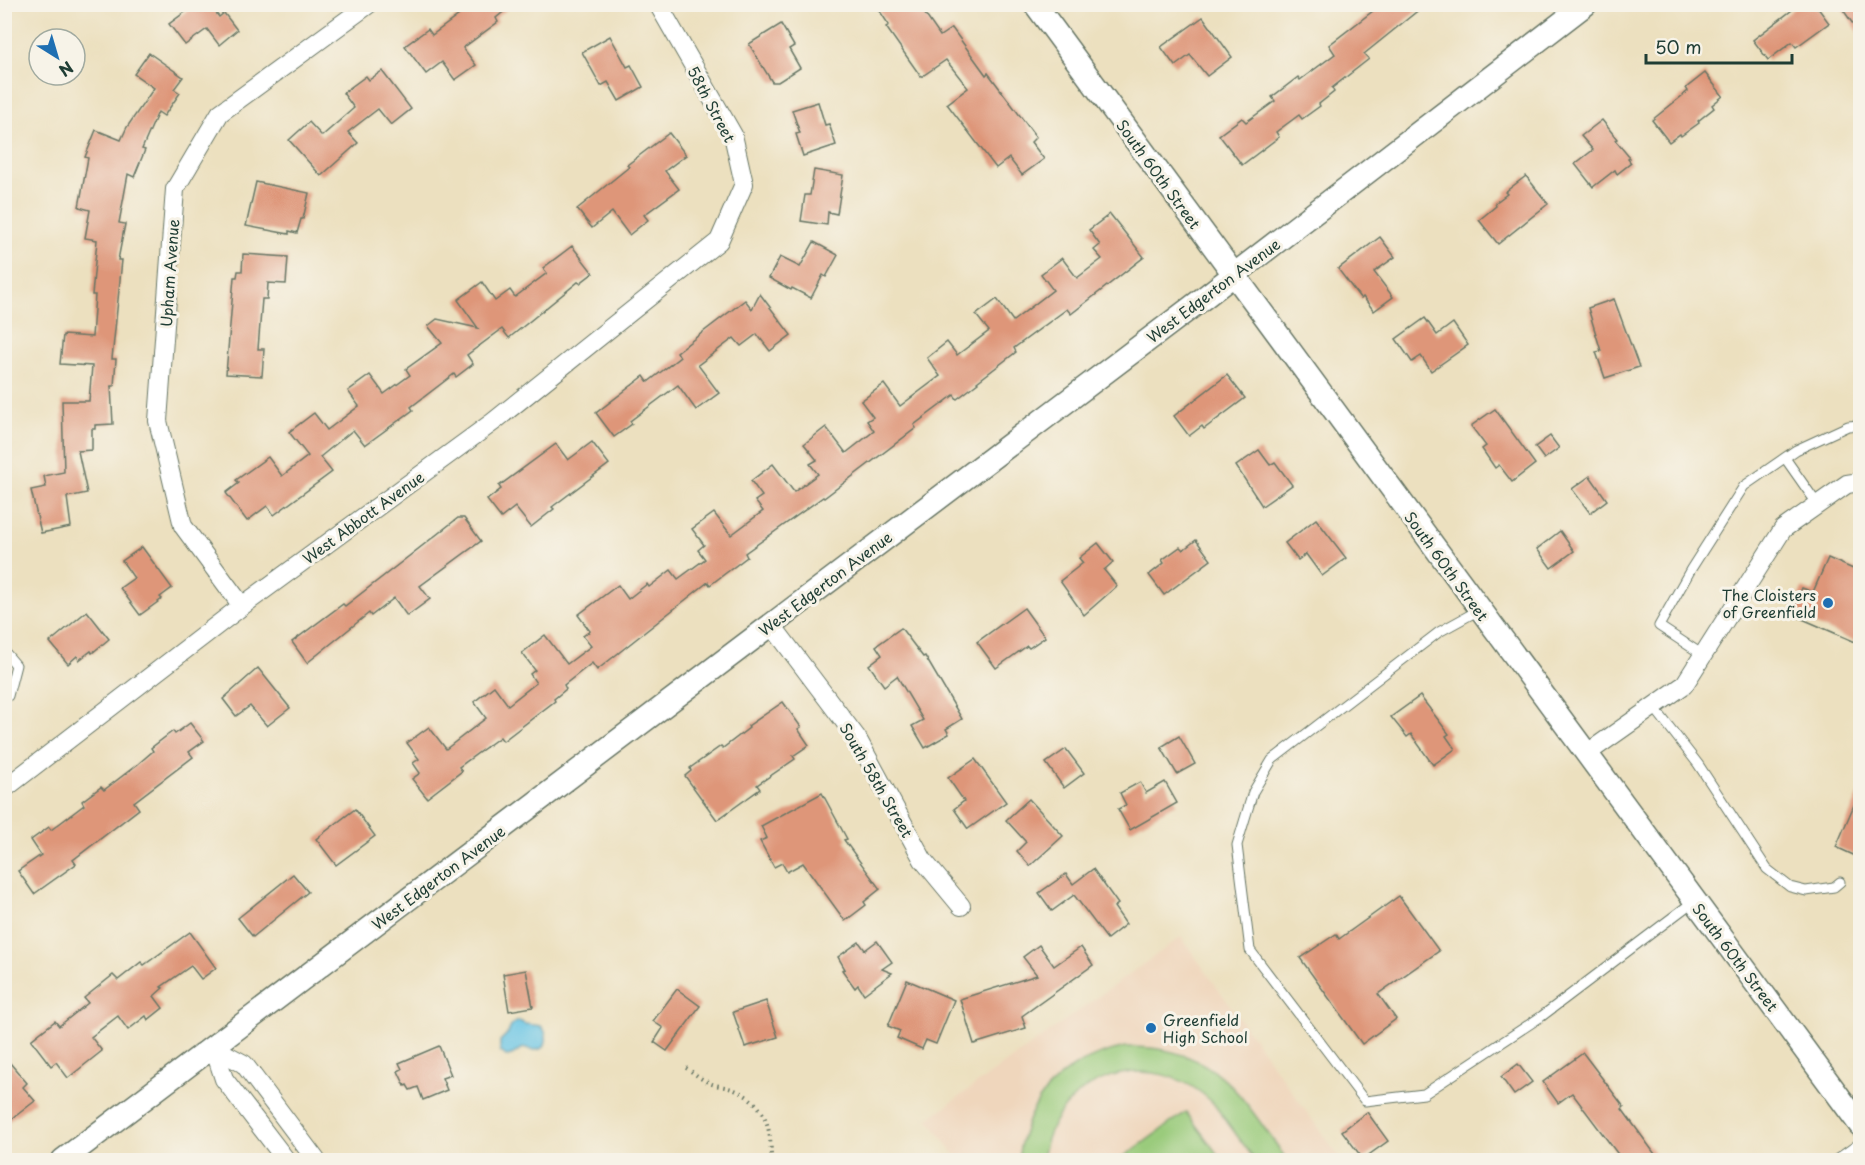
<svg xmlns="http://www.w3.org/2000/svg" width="1865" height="1165" viewBox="0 0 1865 1165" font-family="'Playpen Sans',sans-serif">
<rect width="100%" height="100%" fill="#f7f3e8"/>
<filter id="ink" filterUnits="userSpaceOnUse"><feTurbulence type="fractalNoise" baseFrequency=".0167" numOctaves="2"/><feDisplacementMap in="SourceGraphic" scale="12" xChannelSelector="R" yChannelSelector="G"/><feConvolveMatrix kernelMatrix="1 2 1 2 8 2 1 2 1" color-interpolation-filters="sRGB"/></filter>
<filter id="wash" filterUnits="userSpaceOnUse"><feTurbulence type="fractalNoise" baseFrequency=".008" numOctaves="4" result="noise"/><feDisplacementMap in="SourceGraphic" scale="24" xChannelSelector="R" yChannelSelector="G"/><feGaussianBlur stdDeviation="1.35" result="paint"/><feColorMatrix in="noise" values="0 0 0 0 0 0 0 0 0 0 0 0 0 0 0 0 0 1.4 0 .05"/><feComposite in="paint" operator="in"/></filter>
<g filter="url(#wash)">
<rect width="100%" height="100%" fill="#ece0bf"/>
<!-- built -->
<polygon fill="#efd6bc" points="1181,937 1341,1160 959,1160 928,1119"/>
<!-- green -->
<g fill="#9acb7b" stroke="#5c8458" stroke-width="1.5">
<path d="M1126 1047C1217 1045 1240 1095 1287 1160H1255L1213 1103C1152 1043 1054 1075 1042 1160H1018C1026 1096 1064 1060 1126 1047Z"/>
<polygon points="1186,1112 1222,1160 1119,1160"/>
</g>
<!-- water -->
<path fill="#67c5e5" stroke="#43818c" stroke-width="1.5" d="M519 1021 525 1024 541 1026C549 1034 549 1051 533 1050 529 1050 528 1047 524 1048 516 1050 515 1056 506 1056L500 1051V1041L508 1033 512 1024Z"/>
<g id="blocks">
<!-- building -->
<g fill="#de9679">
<polygon points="196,4 209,4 219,17 224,13 237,30 219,45 207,29 185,45 169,24"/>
<polygon points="457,4 513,4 496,18 498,22 463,48 476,65 455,80 442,62 426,74 405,46 428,29 432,35 463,12"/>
<polygon points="875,4 918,4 940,36 952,28 986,75 988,73 1036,137 1031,142 1044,159 1022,175 1009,158 996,168 947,104 968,88 946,60 921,77 886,27 889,25"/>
<polygon points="1382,4 1426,4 1364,54 1369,59 1332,88 1334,92 1319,104 1320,106 1302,119 1299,115 1276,132 1279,137 1242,165 1219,135 1242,118 1246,122 1275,101 1272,97 1298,77 1300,80 1335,54 1329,45"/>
<polygon points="1800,4 1815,4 1829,23 1796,47 1792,42 1768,60 1753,40"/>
<polygon points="1839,4 1860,4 1860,34"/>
<polygon points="1203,17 1232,57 1207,76 1190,55 1175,66 1161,47"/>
<polygon points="781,24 794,46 789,49 800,68 778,82 772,82 749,44"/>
<polygon points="610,36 627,67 631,65 643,87 619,101 608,82 601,86 582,52"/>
<polygon points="149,53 183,77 174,89 180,93 164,116 158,112 142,149 145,150 134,177 128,174 119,223 125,224 118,260 122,260 112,359 116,359 114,386 111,386 113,424 95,425 95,429 92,429 92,450 78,451 87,493 67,497 71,527 41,533 31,490 46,487 44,476 64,472 62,401 89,401 92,366 60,364 63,335 92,337 95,295 92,295 97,240 85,238 90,210 79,207 88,158 85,157 96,130 121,140 127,127 154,88 134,74"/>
<polygon points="382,71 411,109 391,125 378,109 348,132 358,143 321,176 289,140 309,122 322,136 354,108 343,93 366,76 369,80"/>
<polygon points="1705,73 1723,96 1712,105 1714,108 1698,121 1699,123 1681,136 1680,134 1669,142 1652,120 1688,91 1686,88"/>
<polygon points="818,102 825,125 829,124 836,145 803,156 796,134 800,133 792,110"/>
<polygon points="1602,120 1617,139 1615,140 1630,158 1628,159 1631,163 1617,174 1615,170 1593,187 1575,164 1593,150 1581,136"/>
<polygon points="669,133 686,155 665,171 679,189 644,215 648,220 629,235 612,212 592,228 577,209 629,167 627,165"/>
<polygon points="814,170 843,175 837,214 828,212 827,225 801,221 805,195 810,195"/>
<polygon points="1526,176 1548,204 1498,244 1479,220 1496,206 1495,203 1507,194 1505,192"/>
<polygon points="256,182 309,193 303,219 301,219 297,233 289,231 289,234 246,226"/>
<polygon points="1110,214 1144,257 1071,314 1067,309 1014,348 1016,352 977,382 978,383 957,399 954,395 914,425 916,428 824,498 823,497 745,553 747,557 710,585 708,582 597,670 592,663 564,685 566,689 554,699 555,701 503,741 500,737 459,767 462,771 427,798 412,779 420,773 413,763 419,759 407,743 429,727 446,749 486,718 474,702 494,686 508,705 536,683 530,674 535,670 522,653 545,635 567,664 591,646 583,636 590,631 578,615 618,585 628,599 647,584 649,587 671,570 678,579 705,559 698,550 704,545 692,529 714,513 731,535 763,511 755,501 762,496 751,481 773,464 794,492 818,474 810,464 817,460 804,444 826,427 846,453 874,431 867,421 873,417 861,401 884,384 900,406 940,376 927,358 947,342 957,355 989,331 976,315 997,299 1013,321 1053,290 1041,274 1062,258 1077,278 1102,259 1094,250 1100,245 1089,230"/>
<polygon points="1380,237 1395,257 1374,272 1393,297 1374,311 1363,297 1361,299 1338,269"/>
<polygon points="814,242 838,255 826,277 823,275 811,298 792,288 791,290 769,278 780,257 800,267"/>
<polygon points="572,246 593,273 580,283 578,282 509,338 502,329 467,355 473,364 456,377 454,374 411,407 413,410 365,445 353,430 320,457 332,472 274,515 267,506 247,521 226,493 239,483 236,480 268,457 282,476 308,456 289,432 314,413 327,430 359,406 348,391 370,375 384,394 410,375 406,369 442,343 428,326 437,319 478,328 458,300 482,282 495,301 510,290 515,297 547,273 543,268"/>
<polygon points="243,254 288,257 286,284 268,283 267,299 262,299 258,349 264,349 262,376 226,374 234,277 237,277 238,271 242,271"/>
<polygon points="760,294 791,335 770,351 757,334 741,346 734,338 698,365 719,393 696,410 678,385 630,421 632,424 614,437 596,413 644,376 648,382 680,357 677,352 745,300 752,309"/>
<polygon points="1614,299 1639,367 1605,378 1596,352 1601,351 1588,308"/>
<polygon points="1425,318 1437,335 1453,323 1468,345 1431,371 1421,356 1412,362 1396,339"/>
<polygon points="1227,375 1245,398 1204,429 1202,426 1189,436 1174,416"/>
<polygon points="1495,409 1535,464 1512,482 1499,465 1495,468 1482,449 1486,446 1471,426"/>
<polygon points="1550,436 1559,448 1544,459 1535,447"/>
<polygon points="592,442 609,464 552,507 554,509 531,527 515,507 501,518 487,500 501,489 499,486 556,444 568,460"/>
<polygon points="1259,450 1270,465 1275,462 1292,485 1262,506 1236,466"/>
<polygon points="1590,476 1607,500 1590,513 1572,489"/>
<polygon points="458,518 464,518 481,541 420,586 430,599 407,616 394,598 371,616 369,613 307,663 292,642 343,604 345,606"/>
<polygon points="1316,519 1346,558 1322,576 1306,554 1298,560 1285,543"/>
<polygon points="1560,531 1574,551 1551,568 1537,549"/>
<polygon points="1196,540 1211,560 1164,595 1149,575 1164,563 1162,560 1180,547 1183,550"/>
<polygon points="1098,543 1113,562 1104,570 1117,586 1084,615 1060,581 1083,563 1079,558"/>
<polygon points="142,547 172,588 160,597 162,599 140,615 120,588 134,578 122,561"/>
<polygon points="1828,558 1860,572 1860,644 1791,614 1802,588 1813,592"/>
<polygon points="1024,608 1045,637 1029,648 1027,646 996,668 977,642"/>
<polygon points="87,611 109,639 92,653 91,651 79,660 77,656 68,664 50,642"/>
<polygon points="901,628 923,657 925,656 962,719 946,729 949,734 925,748 912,726 923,720 897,676 884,686 869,665 882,655 876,646"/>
<polygon points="258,668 290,708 267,726 250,706 236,716 223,699"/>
<polygon points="1420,696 1449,734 1446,736 1455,749 1433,765 1411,734 1407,737 1391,717"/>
<polygon points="783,702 801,727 798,729 809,745 793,756 795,759 757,785 760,789 717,820 685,776 691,771 690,768 721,746 723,748 749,728 748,726"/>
<polygon points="190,723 204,741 189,752 193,757 134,802 139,809 73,860 76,864 34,894 18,871 41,855 31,840 49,827 51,830 84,805 82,801 101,787 104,790 138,764 153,751 151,748 173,731 175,734"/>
<polygon points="1179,736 1195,764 1177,774 1161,747"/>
<polygon points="1066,749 1084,773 1064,788 1046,763"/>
<polygon points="975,759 1006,802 968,829 954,809 964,801 948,778"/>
<polygon points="1140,782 1146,793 1165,782 1177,803 1130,830 1118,809 1126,805 1120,793"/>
<polygon points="1860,791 1860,858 1836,847"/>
<polygon points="822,793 847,839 844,840 880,889 864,902 866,905 845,921 803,863 787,872 782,863 774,867 760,841 767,838 761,826"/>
<polygon points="1029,799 1063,836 1030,866 1017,851 1026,842 1006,820"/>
<polygon points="355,809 375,836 336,865 316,839"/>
<polygon points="1093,869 1118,904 1114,907 1126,924 1107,939 1074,895 1052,911 1039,893 1066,874 1073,884"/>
<polygon points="293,874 308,892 253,937 238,918"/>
<polygon points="1399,896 1439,951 1378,994 1396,1019 1362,1044 1300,958 1336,934 1339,939"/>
<polygon points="190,932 216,968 201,979 191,966 161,987 163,988 154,996 163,1008 148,1020 146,1016 128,1030 118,1016 91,1037 102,1051 68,1078 56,1062 51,1066 31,1040 55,1021 59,1026 88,1003 84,998 113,975 118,980 141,962 144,965"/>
<polygon points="877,941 892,962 882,969 892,973 864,994 858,985 855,988 842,970 845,969 838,957 859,942 865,950"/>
<polygon points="1039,945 1054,966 1081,947 1093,965 1022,1016 1026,1028 974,1044 960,999 1037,975 1023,957"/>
<polygon points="526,970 533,1007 509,1011 503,974"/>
<polygon points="907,980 954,1000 936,1044 926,1040 922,1049 897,1038 900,1031 888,1026"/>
<polygon points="677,989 700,1006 667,1051 654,1042 663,1028 653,1021"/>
<polygon points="766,1001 778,1037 745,1047 733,1012"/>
<polygon points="439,1046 451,1075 442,1078 447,1090 423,1100 418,1087 410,1090 407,1085 405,1086 398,1071 402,1069 399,1063"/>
<polygon points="1583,1053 1624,1107 1622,1109 1660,1161 1623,1161 1572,1093 1558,1103 1543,1082"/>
<polygon points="4,1056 27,1083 23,1087 35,1101 4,1125"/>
<polygon points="1518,1064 1532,1082 1514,1095 1501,1077"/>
<polygon points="1367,1112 1388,1141 1363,1159 1342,1131"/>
</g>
</g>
</g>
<g filter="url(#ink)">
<use href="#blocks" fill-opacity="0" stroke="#677665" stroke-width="1.5"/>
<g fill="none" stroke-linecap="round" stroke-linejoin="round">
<!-- service casing -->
<g stroke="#677665" stroke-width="11">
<g id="service">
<polyline points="1785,458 1818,505"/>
<polyline points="1479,610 1439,632 1272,760 1253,792 1237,845 1250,950 1365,1101 1424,1094 1542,1016 1694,901"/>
<polyline points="4,651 16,665 8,696 4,699"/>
<polyline points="1703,655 1659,626 1691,569 1744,486 1796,450 1848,426 1860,425"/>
<polyline points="1653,706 1698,764 1767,869 1790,887 1806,891 1834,887 1840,882"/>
<polyline points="1836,1160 1860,1143"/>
</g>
</g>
<!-- minor casing -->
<g stroke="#677665" stroke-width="20">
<g id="minor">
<polyline points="242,606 183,526 158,421 175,189 220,113 369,4"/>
<polyline points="771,624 857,738 923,860 961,906"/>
<polyline points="1586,754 1684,685 1783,529 1847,484 1860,482"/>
<polyline points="4,789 242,606 493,422 719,241 744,184 733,135 658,4"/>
<polyline points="214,1048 244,1064 316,1160"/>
<polyline points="214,1048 224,1079 286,1160"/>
</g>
</g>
<!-- tertiary casing -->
<g stroke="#677665" stroke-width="25">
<g id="tertiary">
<polyline points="1035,4 1860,1125"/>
<polyline points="63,1160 1205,297 1586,4"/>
</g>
</g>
<!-- path -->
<path stroke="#677665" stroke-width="4" stroke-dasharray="1.5 4.5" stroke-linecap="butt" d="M686 1068C693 1072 699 1078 706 1081 713 1086 724 1086 732 1089 767 1102 771 1128 771 1160"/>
<!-- service -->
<use href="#service" stroke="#fff" stroke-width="9"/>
<!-- minor -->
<use href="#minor" stroke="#fff" stroke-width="18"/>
<!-- tertiary -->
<use href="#tertiary" stroke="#fff" stroke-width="22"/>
</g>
</g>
<!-- markers -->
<g fill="#1f6fb2" stroke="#f7f3e8" stroke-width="2">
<circle cx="1828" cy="603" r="6"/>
<circle cx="1151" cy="1028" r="6"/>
</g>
<g text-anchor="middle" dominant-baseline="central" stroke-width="6" stroke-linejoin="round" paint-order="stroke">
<!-- street labels -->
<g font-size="15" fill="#1f3d34" stroke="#f7f3e8">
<text transform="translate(712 104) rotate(62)">58th Street</text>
<text transform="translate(1159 174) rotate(54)">South 60th Street</text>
<text transform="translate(169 273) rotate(-86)">Upham Avenue</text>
<text transform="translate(1213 290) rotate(-37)">West Edgerton Avenue</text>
<text transform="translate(363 517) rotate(-36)">West Abbott Avenue</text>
<text transform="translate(1447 566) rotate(54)">South 60th Street</text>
<text transform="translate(825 583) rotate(-37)">West Edgerton Avenue</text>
<text transform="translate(877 780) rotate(60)">South 58th Street</text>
<text transform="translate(438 877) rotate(-37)">West Edgerton Avenue</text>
<text transform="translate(1736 957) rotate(53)">South 60th Street</text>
</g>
<!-- poi labels -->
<g font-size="15" fill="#1f3d34" stroke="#f7f3e8" text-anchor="end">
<text x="1816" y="594">The Cloisters<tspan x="1816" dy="17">of Greenfield</tspan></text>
<text x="1163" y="1019" text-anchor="start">Greenfield<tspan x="1163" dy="17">High School</tspan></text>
</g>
</g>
<!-- margin -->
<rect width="1865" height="1165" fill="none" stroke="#f7f3e8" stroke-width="24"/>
<!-- north arrow -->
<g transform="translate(57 57) rotate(143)"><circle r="28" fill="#f7f3e8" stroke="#a1aaa0" stroke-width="1.5"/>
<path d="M0-4.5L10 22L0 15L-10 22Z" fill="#1f6fb2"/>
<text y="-9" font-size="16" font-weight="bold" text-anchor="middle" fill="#1f3d34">N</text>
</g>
<!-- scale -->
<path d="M1646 54v9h146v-9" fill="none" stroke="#1f3d34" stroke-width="3"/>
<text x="1655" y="54" font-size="18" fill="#1f3d34" stroke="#f7f3e8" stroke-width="4.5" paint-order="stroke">50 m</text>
</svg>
